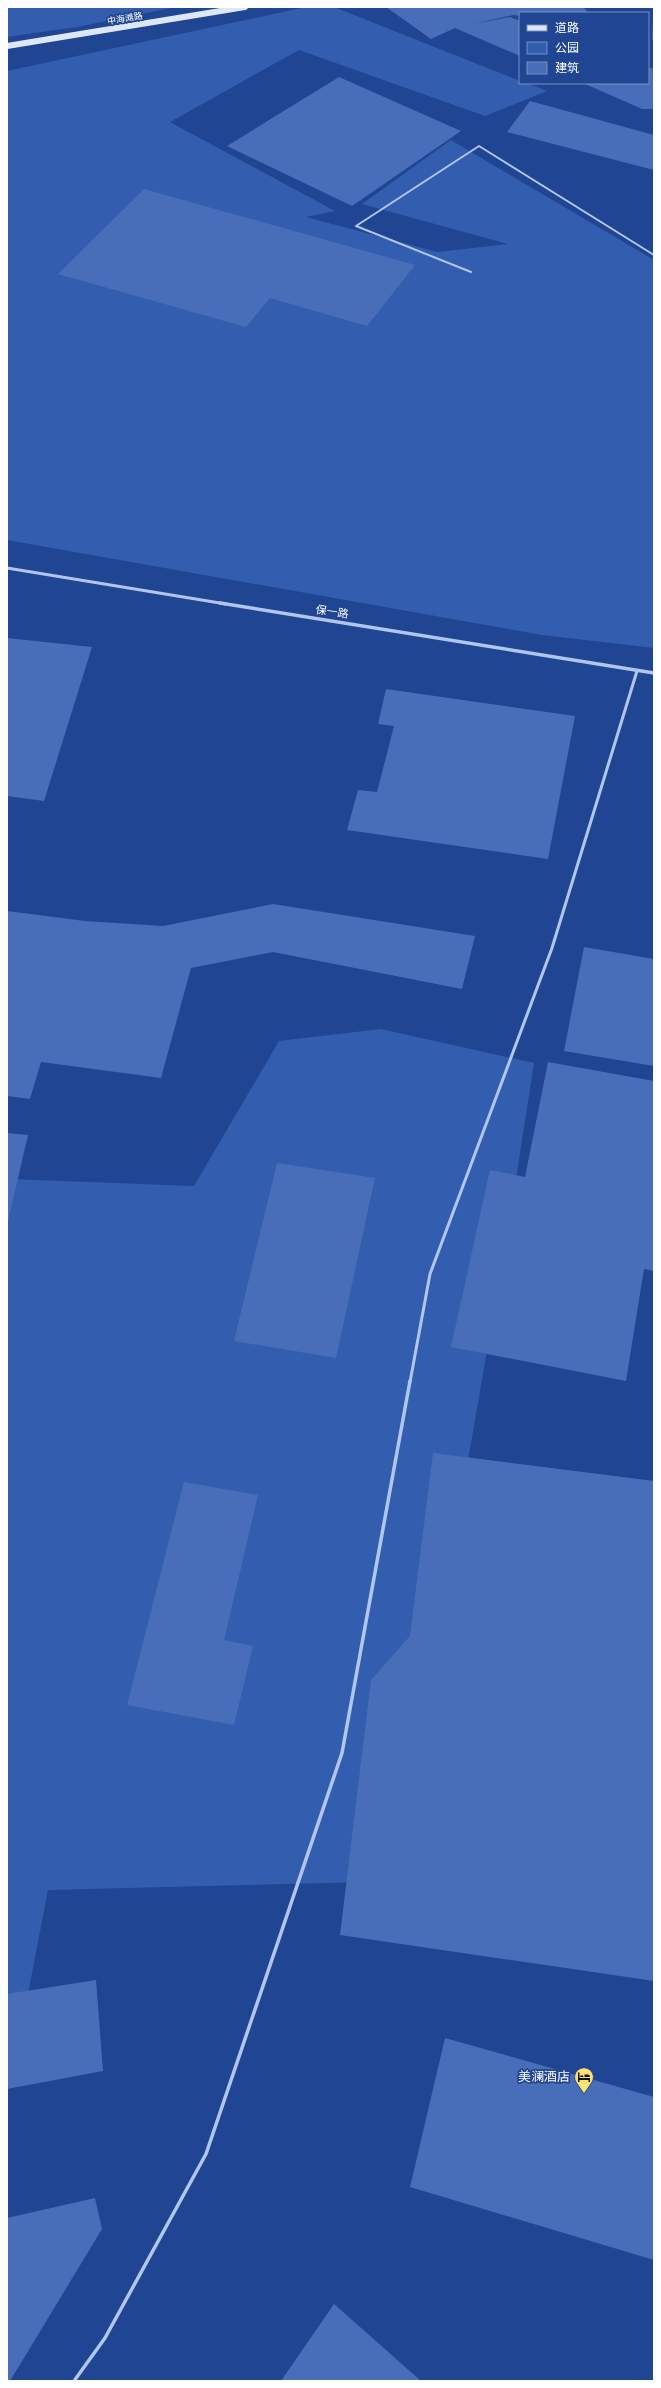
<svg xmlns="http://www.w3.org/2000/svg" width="661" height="2388" viewBox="0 0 661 2388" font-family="'Source Sans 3','Noto Sans SC',sans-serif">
<rect width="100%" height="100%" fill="#204592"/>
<!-- green -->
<g fill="#335eb0">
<polygon points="7,7 176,7 77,27 7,37"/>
<polygon points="306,7 334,7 520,81 520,83 526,83 547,91 485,116 299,50 170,122 335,211 306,217 437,252 508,244 362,204 451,140 654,260 654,648 542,635 7,540 7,71"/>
<polygon points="381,1029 534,1063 508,1230 442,1610 367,1882 48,1890 16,2056 7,2063 7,1179 194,1186 279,1041"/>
</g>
<!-- building -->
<g fill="#486eb9">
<polygon points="386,7 583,7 589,13 520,13 520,16 514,15 472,24 510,17 520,21 520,56 455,28 431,39"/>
<polygon points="653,17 654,17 654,40 652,40"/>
<polygon points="648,68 654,68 654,109 642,109 583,83 648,83"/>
<polygon points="339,77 461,131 352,206 227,146"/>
<polygon points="530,101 654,135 654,170 507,132"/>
<polygon points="144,189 415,265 367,326 270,298 246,327 58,274"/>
<polygon points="7,638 92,647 44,801 7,796"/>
<polygon points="386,689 575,716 548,859 347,830 358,790 377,792 394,726 378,724"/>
<polygon points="273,904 475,936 462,989 273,952 191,968 161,1078 41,1062 30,1099 7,1096 7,911 85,921 163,926"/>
<polygon points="584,947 654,959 654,1066 564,1051"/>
<polygon points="548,1062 654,1081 654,1271 644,1269 626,1381 451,1347 490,1170 525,1177"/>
<polygon points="7,1133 28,1135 8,1221 7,1221"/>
<polygon points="277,1163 375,1178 336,1358 234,1341"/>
<polygon points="433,1453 654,1481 654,1981 340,1935 371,1680 410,1636"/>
<polygon points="184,1482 258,1495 224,1640 253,1646 234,1725 127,1705"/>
<polygon points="96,1980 103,2071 7,2089 7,1994"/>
<polygon points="445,2038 654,2097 654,2260 410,2187"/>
<polygon points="95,2198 102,2229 10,2381 7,2381 7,2218"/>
<polygon points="334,2304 421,2381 281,2381"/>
</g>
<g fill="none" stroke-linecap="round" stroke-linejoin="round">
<!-- lane-far2 -->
<polyline stroke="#b1c6ee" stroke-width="2" points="471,272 356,226 479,146 654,255"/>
<!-- lane-far1 -->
<polyline stroke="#b1c6ee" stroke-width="3" points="410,1382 430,1274 552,948 637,671"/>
<!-- lane -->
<polyline stroke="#b1c6ee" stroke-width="3.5" points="74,2381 105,2338 206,2154 342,1753 410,1381"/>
<!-- street-far1 -->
<polyline stroke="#b1c6ee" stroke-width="3" points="7,568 226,604"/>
<!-- street -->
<polyline stroke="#b1c6ee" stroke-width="3.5" points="220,603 654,673"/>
<!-- secondary -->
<polyline stroke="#dee7fa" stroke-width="6" points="7,46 245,7"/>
</g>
<!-- icons -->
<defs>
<g id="hotel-pin" transform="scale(1)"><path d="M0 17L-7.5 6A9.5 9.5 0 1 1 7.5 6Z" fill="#fbe272" stroke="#204592"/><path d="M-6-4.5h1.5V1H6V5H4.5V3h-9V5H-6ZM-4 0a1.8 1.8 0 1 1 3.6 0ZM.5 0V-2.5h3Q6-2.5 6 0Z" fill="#111"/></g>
</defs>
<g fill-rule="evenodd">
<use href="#hotel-pin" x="584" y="2077"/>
</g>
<g text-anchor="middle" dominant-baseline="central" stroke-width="3.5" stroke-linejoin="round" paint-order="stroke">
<!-- far-street labels -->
<g font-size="9" fill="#fff" stroke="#204592">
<text transform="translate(125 19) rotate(-10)">中海滩路</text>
</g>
<!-- street labels -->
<g font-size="11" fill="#fff" stroke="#204592">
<text transform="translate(332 612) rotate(9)">保一路</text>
</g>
<!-- near-poi labels -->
<g font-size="13" fill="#fff" stroke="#204592" text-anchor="end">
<text x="570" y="2077">美澜酒店</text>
</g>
</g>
<!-- border -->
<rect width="661" height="2388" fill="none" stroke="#ffffff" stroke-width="16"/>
<!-- legend -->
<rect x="519" y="12" width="130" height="72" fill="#204592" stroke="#798fbe"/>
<rect x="527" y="25" width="20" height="6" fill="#dee7fa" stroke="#798fbe"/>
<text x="555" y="32" font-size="12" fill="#ffffff">道路</text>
<rect x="527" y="42" width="20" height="12" fill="#335eb0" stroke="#798fbe"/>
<text x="555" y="52" font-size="12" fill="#ffffff">公园</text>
<rect x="527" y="62" width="20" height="12" fill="#486eb9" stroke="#798fbe"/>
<text x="555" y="72" font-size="12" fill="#ffffff">建筑</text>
</svg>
